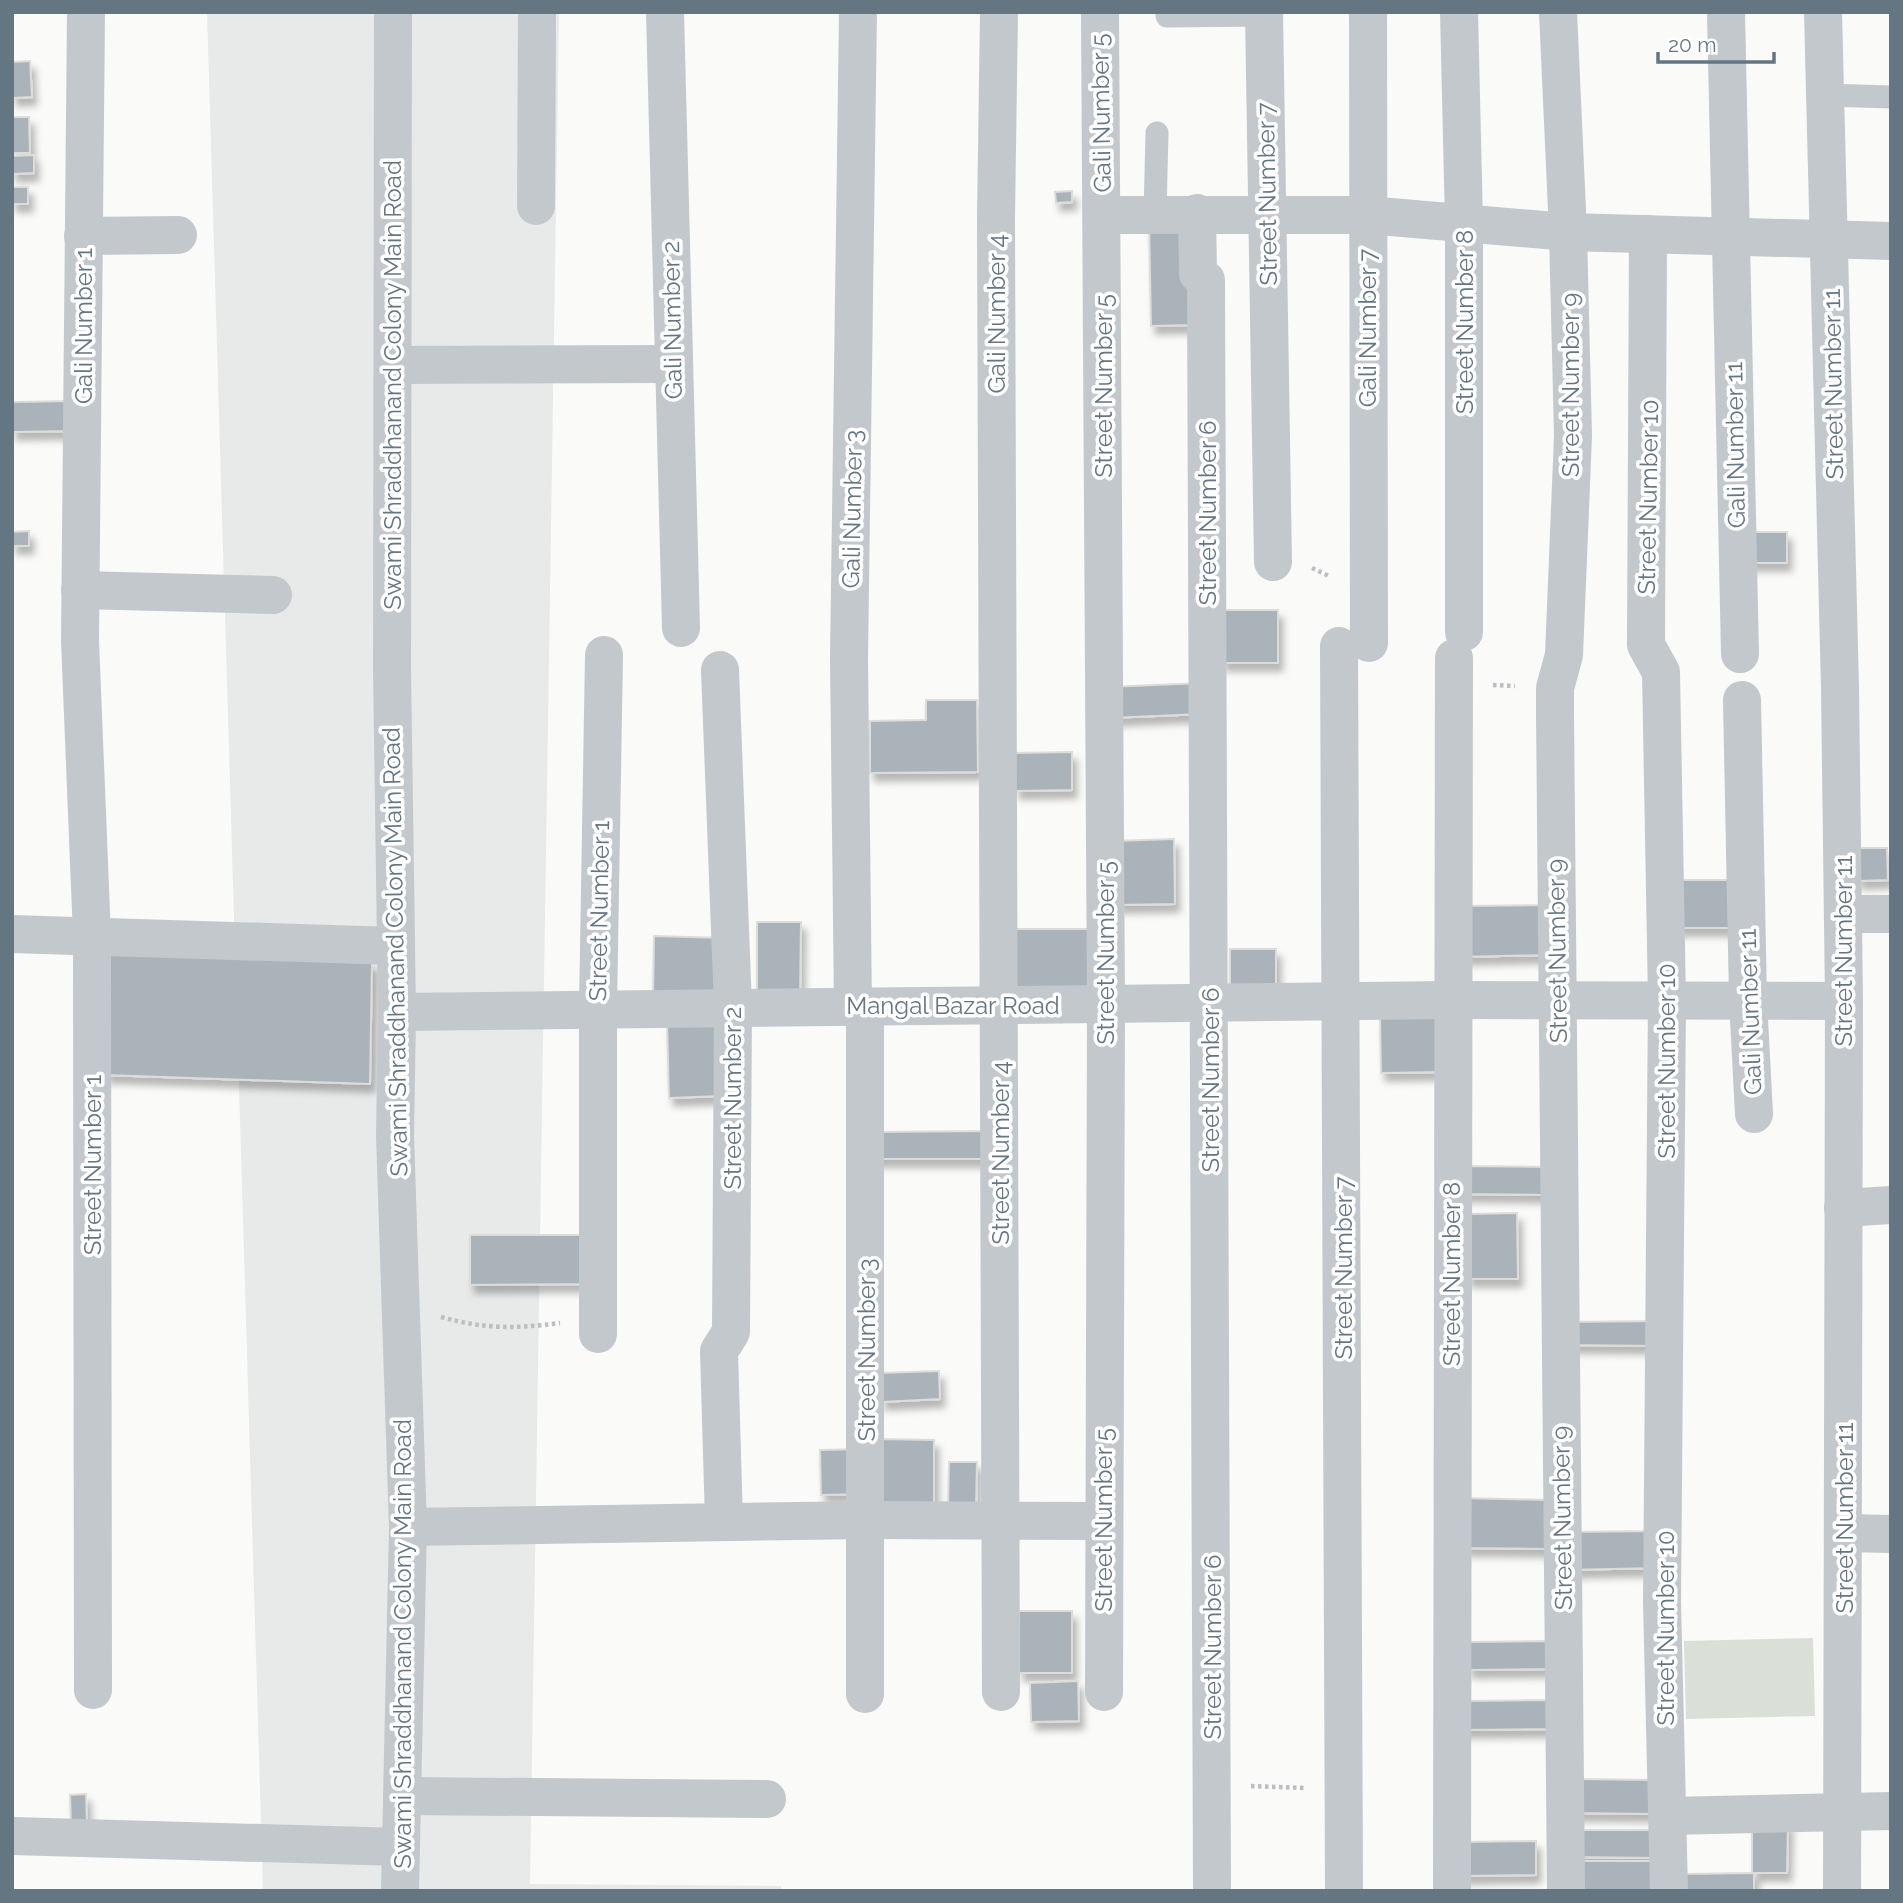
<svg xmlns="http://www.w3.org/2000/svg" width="1903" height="1903" viewBox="0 0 1903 1903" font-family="Raleway,sans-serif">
<defs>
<filter id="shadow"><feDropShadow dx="4.5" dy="8" stdDeviation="3.5" flood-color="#0004"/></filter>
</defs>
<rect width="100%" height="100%" fill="#fafaf8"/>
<!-- built -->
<polygon fill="#e8e9e9" points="207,12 559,12 530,1884 781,1886 781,1891 263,1891"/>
<!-- green -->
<polygon fill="#dadfd7" points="1813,1638 1815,1716 1686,1719 1684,1641"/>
<!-- building -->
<g fill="#aab3b9" stroke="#dcdcda" stroke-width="2" filter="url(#shadow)">
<polygon points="30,61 32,97 12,98 12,62"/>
<polygon points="12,117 29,117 30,153 12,153"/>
<polygon points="34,155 34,173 12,174 12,156"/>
<rect x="12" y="187" width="16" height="17"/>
<polygon points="1072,191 1072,202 1056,203 1055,192"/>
<polygon points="1149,221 1190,221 1191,325 1151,326"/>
<polygon points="73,401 73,431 12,432 12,402"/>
<polygon points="29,531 29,546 12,546 12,532"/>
<rect x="1744" y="532" width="43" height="31"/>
<rect x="1221" y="610" width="57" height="53"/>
<polygon points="1202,683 1203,714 1109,718 1107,687"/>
<polygon points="926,700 977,700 978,772 870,773 870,721 926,720"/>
<polygon points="1072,752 1072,790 1015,791 1015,753"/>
<polygon points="1174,839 1175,904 1116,905 1114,841"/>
<polygon points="1856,848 1887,848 1888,880 1857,881"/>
<polygon points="1669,880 1742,880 1741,928 1669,928"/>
<polygon points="1550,905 1550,955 1457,957 1456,906"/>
<polygon points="757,922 801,922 800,1001 757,1002"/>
<polygon points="1010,929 1102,929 1103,997 1011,998"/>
<polygon points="654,936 723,938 721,998 653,996"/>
<rect x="1230" y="949" width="46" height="50"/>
<polygon points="107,951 372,963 370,1084 104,1075"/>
<polygon points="1380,1018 1443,1018 1444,1072 1381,1073"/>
<polygon points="719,1022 722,1096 669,1098 667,1023"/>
<polygon points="992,1131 992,1159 874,1159 874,1132"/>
<polygon points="1459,1166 1552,1167 1552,1195 1458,1194"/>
<polygon points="1517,1213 1518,1279 1467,1279 1466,1214"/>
<polygon points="470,1235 595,1235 595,1284 470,1285"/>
<polygon points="1659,1321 1659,1346 1563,1345 1563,1322"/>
<polygon points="939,1371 940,1399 881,1402 880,1373"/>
<polygon points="880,1439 934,1440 934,1513 880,1513"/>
<polygon points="862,1449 863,1494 821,1495 820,1450"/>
<polygon points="949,1462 977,1462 976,1509 948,1509"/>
<polygon points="1463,1498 1549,1500 1548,1549 1462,1548"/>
<polygon points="1659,1531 1660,1568 1564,1570 1563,1532"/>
<rect x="1019" y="1611" width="53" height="62"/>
<polygon points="1554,1641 1554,1669 1468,1670 1467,1642"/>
<polygon points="1078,1681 1079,1721 1031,1722 1030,1683"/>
<polygon points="1553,1700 1553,1729 1462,1730 1462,1701"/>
<polygon points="1571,1779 1655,1780 1654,1814 1570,1813"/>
<polygon points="86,1794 87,1824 71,1824 70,1795"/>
<polygon points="1752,1822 1788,1822 1787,1873 1752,1873"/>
<polygon points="1569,1830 1652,1830 1652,1858 1568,1857"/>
<polygon points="1536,1841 1536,1875 1461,1876 1461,1842"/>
<rect x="1572" y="1861" width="83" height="30"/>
<polygon points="1754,1873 1754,1891 1681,1891 1681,1874"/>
</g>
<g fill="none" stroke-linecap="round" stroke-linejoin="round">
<!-- path -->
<g stroke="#bbbfc2" stroke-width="4.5" stroke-dasharray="3.5 3.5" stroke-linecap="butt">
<polyline points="1312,568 1329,576"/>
<polyline points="1493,685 1515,686"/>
<path d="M441 1317C485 1329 514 1329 560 1323"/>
<polyline points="1251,1786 1305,1788"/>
</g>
<!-- service -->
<g stroke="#c3c8cc" stroke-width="23">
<polyline points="1167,16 1264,15"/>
<polyline points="1825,95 1891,97"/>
<polyline points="1155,214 1157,133"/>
</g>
<!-- minor -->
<g stroke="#c3c8cc" stroke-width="38">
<polyline points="86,12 80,641 92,936 93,1690"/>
<polyline points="665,12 681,628"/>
<polyline points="999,12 996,217 1001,1692"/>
<polyline points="1100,12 1106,1004 1104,1692"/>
<polyline points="1264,12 1273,562"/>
<polyline points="1368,12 1369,643"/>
<polyline points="1459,12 1464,223 1464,632"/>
<polyline points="1558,12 1568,232 1573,436 1564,655 1555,688 1555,714 1566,1891"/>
<polyline points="1726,12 1740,654"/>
<polyline points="1823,12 1840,688 1844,1001 1842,1891"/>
<polyline points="536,206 537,12"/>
<polyline points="1197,213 1198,274 1206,280 1212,1891"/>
<polyline points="1103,215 1367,215 1568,232 1891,241"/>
<polyline points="1648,234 1646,645 1661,672 1667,1000 1662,1602 1669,1891"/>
<polyline points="83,236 178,235"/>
<polyline points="393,365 672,364"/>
<polyline points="80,590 273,595"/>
<polyline points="1339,646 1344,1891"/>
<polyline points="720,670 733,1007 731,1332 719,1351 724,1522"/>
<polyline points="1742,700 1748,1000 1754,1114"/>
<polyline points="1843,914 1891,914"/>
<polyline points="12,934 395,946"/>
<polyline points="865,1005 865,1694"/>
<polyline points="853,1006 849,658 858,12"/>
<polyline points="397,1012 1451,1000 1844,1001"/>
<polyline points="1843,1208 1891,1205"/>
<polyline points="598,1334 598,1008 604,655"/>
<polyline points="408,1527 867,1520 1103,1521"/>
<polyline points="1844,1533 1891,1534"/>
<polyline points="402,1796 767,1799"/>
<polyline points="1668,1816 1891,1811"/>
<polyline points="12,1836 400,1847"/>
<polyline points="1452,1891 1454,658"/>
</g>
<!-- tertiary -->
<polyline stroke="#c3c8cc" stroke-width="38" points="393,12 392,669 397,1012 395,1136 408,1527 400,1891"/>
</g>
<g text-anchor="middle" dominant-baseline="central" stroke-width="7" stroke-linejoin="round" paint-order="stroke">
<!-- street labels -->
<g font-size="24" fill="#657683" stroke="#fff">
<text transform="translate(1101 113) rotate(-91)">Gali Number 5</text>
<text transform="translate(1267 194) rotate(-91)">Street Number 7</text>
<text transform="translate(996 314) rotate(-90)">Gali Number 4</text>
<text transform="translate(672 320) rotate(-91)">Gali Number 2</text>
<text transform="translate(1464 322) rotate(-90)">Street Number 8</text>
<text transform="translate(83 326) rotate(-90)">Gali Number 1</text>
<text transform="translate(1367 328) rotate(-90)">Gali Number 7</text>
<text transform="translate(1833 384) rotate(-91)">Street Number 11</text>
<text transform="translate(392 385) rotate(-90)">Swami Shraddhanand Colony Main Road</text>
<text transform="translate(1570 385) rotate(-90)">Street Number 9</text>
<text transform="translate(1103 386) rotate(-90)">Street Number 5</text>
<text transform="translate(1735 445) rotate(-91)">Gali Number 11</text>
<text transform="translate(1648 497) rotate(-89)">Street Number 10</text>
<text transform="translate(852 509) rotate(-89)">Gali Number 3</text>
<text transform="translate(1207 513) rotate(-90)">Street Number 6</text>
<text transform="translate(599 911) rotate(-89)">Street Number 1</text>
<text transform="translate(1557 951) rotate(-91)">Street Number 9</text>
<text transform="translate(1843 951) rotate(-90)">Street Number 11</text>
<text transform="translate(395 952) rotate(-91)">Swami Shraddhanand Colony Main Road</text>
<text transform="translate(1105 953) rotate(-90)">Street Number 5</text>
<text x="953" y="1005">Mangal Bazar Road</text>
<text transform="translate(1750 1012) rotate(-92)">Gali Number 11</text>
<text transform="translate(1666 1061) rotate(-90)">Street Number 10</text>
<text transform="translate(1210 1080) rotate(-90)">Street Number 6</text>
<text transform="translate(732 1098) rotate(-90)">Street Number 2</text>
<text transform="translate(1000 1153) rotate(-90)">Street Number 4</text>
<text transform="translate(92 1165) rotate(-90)">Street Number 1</text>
<text transform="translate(1343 1268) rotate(-90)">Street Number 7</text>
<text transform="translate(1451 1274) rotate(-90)">Street Number 8</text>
<text transform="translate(866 1350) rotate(-90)">Street Number 3</text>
<text transform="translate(1562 1518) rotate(-91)">Street Number 9</text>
<text transform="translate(1844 1518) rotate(-90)">Street Number 11</text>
<text transform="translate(1103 1520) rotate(-90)">Street Number 5</text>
<text transform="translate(1665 1628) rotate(-90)">Street Number 10</text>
<text transform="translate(402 1644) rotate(-90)">Swami Shraddhanand Colony Main Road</text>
<text transform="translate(1212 1647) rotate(-90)">Street Number 6</text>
</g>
</g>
<!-- border -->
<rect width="1903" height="1903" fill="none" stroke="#657683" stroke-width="28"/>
<!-- scale -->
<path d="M1658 52v10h116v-10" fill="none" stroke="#657683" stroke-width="3.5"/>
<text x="1668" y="52" font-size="21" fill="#657683" stroke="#ffffff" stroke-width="5" paint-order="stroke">20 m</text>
</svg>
